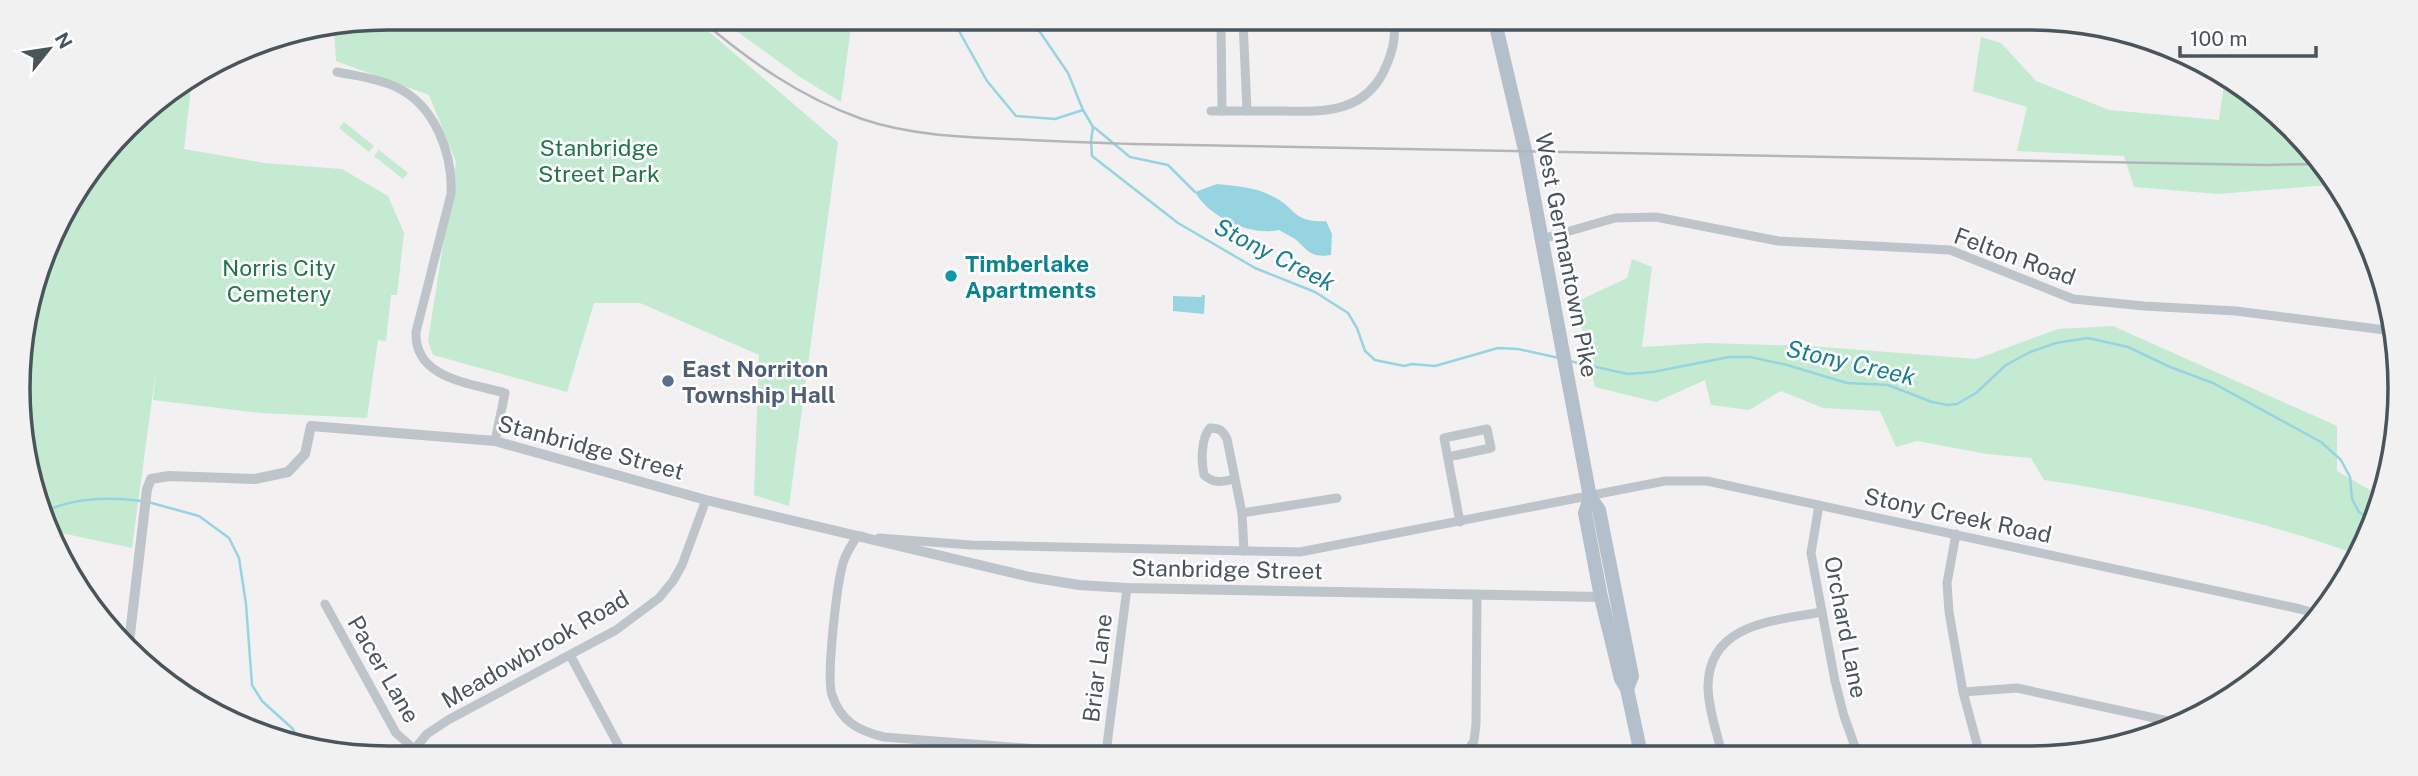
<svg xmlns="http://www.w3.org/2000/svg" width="2418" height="776" viewBox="0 0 2418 776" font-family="'Public Sans',sans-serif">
<rect width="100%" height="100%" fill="#f2f0f0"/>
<!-- green -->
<g fill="#c4ead2">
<polygon points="388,18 694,19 838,142 789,506 754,495 759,355 640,303 594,303 567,392 433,355 428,341 456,162 429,95 336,61 334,28"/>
<polygon points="720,19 852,19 841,102 800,77"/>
<polygon points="1981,37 2001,43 2036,81 2109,110 2219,120 2225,76 2236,80 2339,184 2218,194 2134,187 2124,156 2017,151 2027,107 1973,91"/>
<polygon points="192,79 184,149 264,163 342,169 388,196 404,233 397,295 391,295 386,341 378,340 367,418 261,413 153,400 156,369 132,548 52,531 30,484 21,340 56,224 143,110"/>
<polygon points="344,122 374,146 369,152 339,128"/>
<polygon points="379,150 408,173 403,179 374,156"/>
<path d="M1632 259 1652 267 1642 347 1707 343 1810 346 1976 359 2058 329 2113 326 2337 426V471L2380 496 2358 555C2257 518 2150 496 2044 480L2031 458 1987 454 1917 441 1896 447 1880 411 1823 408 1781 391 1749 410 1711 405 1705 380 1656 402 1595 387 1576 302 1627 278Z"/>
</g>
<!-- water -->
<g fill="#97d4e1">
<path d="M1217 184C1235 186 1255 187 1272 196 1296 207 1292 223 1326 221L1332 234 1331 255C1310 258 1309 251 1295 239 1290 236 1284 233 1279 230 1250 236 1210 218 1195 192Z"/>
<polygon points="1202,295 1205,295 1204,314 1173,311 1173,296 1201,297"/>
</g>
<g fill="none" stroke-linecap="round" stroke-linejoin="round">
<!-- stream -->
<g stroke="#97d4e1" stroke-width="2.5">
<polyline points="943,20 959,31 987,81 1016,116 1055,119 1083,110"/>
<polyline points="1022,20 1040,32"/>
<polyline points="1043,20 1040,32 1068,73 1083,110 1093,127 1091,141 1092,156 1178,223 1255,268 1315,292 1348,313 1357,328 1365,351 1375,360 1404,366 1412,364 1435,366 1498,348 1518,349 1559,358"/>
<polyline points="1095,128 1130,157 1168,165 1195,192"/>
<polyline points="1569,361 1628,374 1653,372 1729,357 1750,357 1787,365 1847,383 1888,385 1932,402 1948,405 1957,404 1976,393 2006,365 2030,352 2056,343 2088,338 2128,347 2170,367 2213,383 2321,442 2341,460 2350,477 2352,499 2359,512 2371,520"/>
<polyline points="148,502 199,516 229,538 239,558 246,604 252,685 262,701 293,729 300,745"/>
<path d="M43 513C71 497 111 497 141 501"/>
</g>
<!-- minor -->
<g stroke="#bdc5cb" stroke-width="9">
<polyline points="1221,21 1222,111"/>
<polyline points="1243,21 1247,111"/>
<path d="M337 72C356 76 377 78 396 87 435 105 453 154 451 194L416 332C414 379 471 383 505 393L495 441"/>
<path d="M1211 111C1233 111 1255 111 1276 111 1322 112 1367 115 1387 64 1393 50 1396 37 1394 22"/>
<polyline points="1542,239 1615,218 1656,217 1778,241 1950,250 2073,299 2144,306 2236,311 2393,331"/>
<polyline points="1448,457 1491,448 1487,429 1444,438 1460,522"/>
<path d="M1234 479C1222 482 1214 484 1204 475 1201 461 1201 438 1210 428 1220 428 1223 431 1227 439L1242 513 1244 551"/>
<polyline points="1819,505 1811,553 1835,681 1844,716 1858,755"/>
<polyline points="1242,513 1337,498"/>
<polyline points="1956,534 1947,583 1949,612 1963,692 1980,755"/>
<path d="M862 536H857C852 544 847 552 844 560 837 580 826 677 832 695 841 722 859 731 884 737L1089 753"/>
<polyline points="879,538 971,545 1300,552 1665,481 1707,481 2300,609 2317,614"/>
<polyline points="325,604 396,733 414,749"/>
<polyline points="570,655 622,752"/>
<polyline points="1963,692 2017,688 2182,724"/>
<polyline points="412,752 427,734 448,720 616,630 659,598 673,581 682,565 706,500"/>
<polyline points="1106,753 1127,588"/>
<polyline points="1465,754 1474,741 1476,724 1477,595"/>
<path d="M1722 754C1717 733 1708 708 1708 686 1709 623 1774 621 1822 612"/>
</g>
<!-- tertiary -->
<polyline stroke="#bdc5cb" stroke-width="10" points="129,643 147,489 151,479 169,476 255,479 288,472 305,454 311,426 495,441 706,500 1030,577 1079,585 1127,588 1601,597"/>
<!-- primary -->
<g stroke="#b3c0cb" stroke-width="14">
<polyline points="1495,22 1525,150 1590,497 1599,510 1632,676 1627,689"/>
<polyline points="1590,497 1585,513 1601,597 1621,679 1627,689 1641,754"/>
</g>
<!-- rail -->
<path stroke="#b3b6b9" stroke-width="2.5" d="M700 19C749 61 800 97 862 119 909 135 960 137 1009 139 1050 141 1091 143 1132 144L2265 165 2320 164"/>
</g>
<!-- markers -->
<circle fill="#0f9aa8" stroke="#fff" stroke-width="2.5" cx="951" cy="276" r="7"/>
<circle fill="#5c6f8a" stroke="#fff" stroke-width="2.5" cx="668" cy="381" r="7"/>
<g text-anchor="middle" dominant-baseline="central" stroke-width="5" stroke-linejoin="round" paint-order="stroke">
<!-- park labels -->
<g font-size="23" fill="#237449" stroke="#fff">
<text x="599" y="147">Stanbridge<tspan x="599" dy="26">Street Park</tspan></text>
<text x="279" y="267">Norris City<tspan x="279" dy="26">Cemetery</tspan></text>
</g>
<!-- street labels -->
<g font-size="23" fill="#4a545b" stroke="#fff">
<text transform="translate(1567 255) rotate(79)">West Germantown Pike</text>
<text transform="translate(2015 256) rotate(20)">Felton Road</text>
<text transform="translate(591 447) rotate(15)">Stanbridge Street</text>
<text transform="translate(1958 515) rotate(12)">Stony Creek Road</text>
<text transform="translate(1227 569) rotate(1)">Stanbridge Street</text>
<text transform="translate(1846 627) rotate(79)">Orchard Lane</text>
<text transform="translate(535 649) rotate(-30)">Meadowbrook Road</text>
<text transform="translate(1097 668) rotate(-83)">Briar Lane</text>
<text transform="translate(384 669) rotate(60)">Pacer Lane</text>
</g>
<!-- culture labels -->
<g font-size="23" font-weight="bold" fill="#0d838f" stroke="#fff" text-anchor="start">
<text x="965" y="263">Timberlake<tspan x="965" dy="26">Apartments</tspan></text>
</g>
<!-- service labels -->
<g font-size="23" font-weight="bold" fill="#4e5e75" stroke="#fff" text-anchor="start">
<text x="682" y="368">East Norriton<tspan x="682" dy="26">Township Hall</tspan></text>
</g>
<!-- water labels -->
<g font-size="24" font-style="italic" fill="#1d7e93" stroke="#fff">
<text transform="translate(1275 254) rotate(27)">Stony Creek</text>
<text transform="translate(1851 362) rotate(13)">Stony Creek</text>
</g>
</g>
<!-- crop -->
<path d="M0 0H2418V776H0ZM388 30H2030A358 358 0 0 1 2388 388V388A358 358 0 0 1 2030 746H388A358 358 0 0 1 30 388V388A358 358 0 0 1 388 30Z" fill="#f1f1f2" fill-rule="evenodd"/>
<path fill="none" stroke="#4a545b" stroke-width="3.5" d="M388 30H2030A358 358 0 0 1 2388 388V388A358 358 0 0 1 2030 746H388A358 358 0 0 1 30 388V388A358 358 0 0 1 388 30Z"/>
<!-- north arrow -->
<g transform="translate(49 49) rotate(60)" stroke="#ffffff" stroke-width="5" paint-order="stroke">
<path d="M0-5L12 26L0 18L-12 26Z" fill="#4a545b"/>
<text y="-10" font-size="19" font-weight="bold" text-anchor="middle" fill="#4a545b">N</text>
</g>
<!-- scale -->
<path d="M2180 46v10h136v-10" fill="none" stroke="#4a545b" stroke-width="3.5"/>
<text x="2190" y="46" font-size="21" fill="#4a545b" stroke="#ffffff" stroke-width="5" paint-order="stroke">100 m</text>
</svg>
